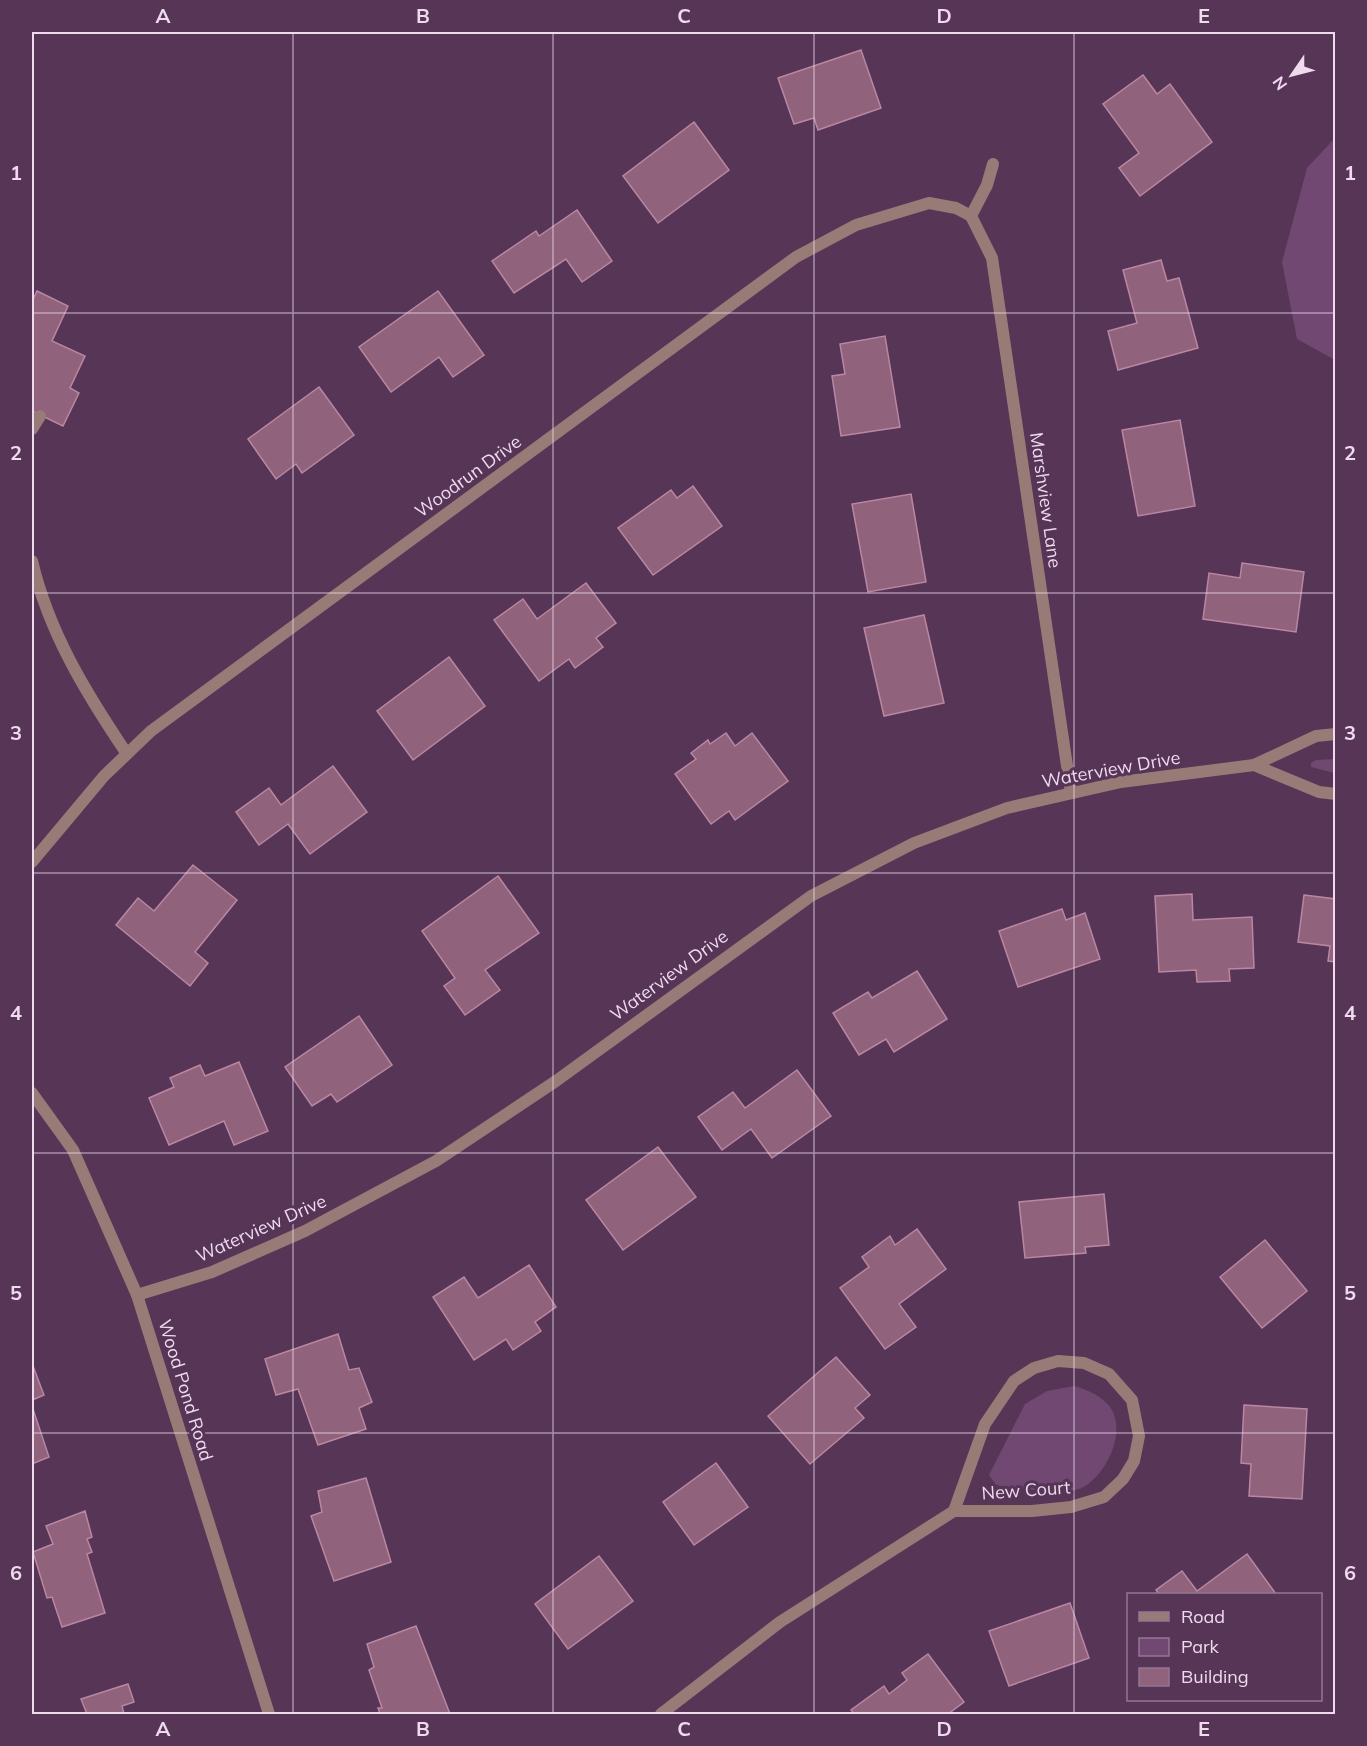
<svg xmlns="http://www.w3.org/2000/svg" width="1367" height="1746" viewBox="0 0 1367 1746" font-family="Mulish,sans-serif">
<rect width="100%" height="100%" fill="#563557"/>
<!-- green -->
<g fill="#714871">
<polygon points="1335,138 1335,360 1297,339 1282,262 1307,168"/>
<polygon points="1335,759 1335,773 1311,767 1311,763 1316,760"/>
<path d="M1074 1386C1088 1390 1103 1396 1112 1410 1126 1436 1104 1479 1079 1489 1064 1495 1013 1488 996 1485L989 1475 1025 1404 1047 1391Z"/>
</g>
<!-- building -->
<g fill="#91627b" stroke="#ba87a2" stroke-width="1.5">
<polygon points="861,50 881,108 818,130 814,118 794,124 778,78"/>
<polygon points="1143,75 1157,94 1170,84 1212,142 1140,196 1119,168 1139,153 1103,104"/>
<polygon points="694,122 729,170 658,223 623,176"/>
<polygon points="577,210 612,261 582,282 566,259 514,293 492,261 536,231 539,236"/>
<polygon points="1161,260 1167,281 1179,278 1198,348 1118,370 1108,331 1137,323 1123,270"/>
<polygon points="37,291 68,306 52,341 85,356 70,388 79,393 63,426 32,411 32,302"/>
<polygon points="438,291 484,355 453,377 439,357 391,392 359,347"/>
<polygon points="885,336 900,427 841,436 832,376 845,374 840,344"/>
<polygon points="319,387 354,435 302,473 296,464 276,479 248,439"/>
<polygon points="1180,420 1195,506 1138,516 1122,430"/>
<polygon points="693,486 722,526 653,575 618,528 671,490 677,498"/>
<polygon points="911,494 926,582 868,592 852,504"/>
<polygon points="1242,563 1304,572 1296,632 1203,619 1209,573 1240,578"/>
<polygon points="586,583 616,623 596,638 603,647 575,668 569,659 539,681 494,620 523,599 537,619"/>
<polygon points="924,615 944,703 884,716 864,628"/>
<polygon points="449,657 485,706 413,760 377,711"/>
<polygon points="726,733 735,746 752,733 788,781 735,820 729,811 711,824 675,774 696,759 691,753 708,740 710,744"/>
<polygon points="333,766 367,812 310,854 288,824 259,845 236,812 269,788 281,805"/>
<polygon points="193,865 237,900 195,952 208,963 190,986 116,925 138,898 154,911"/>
<polygon points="498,876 539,933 485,970 500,990 465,1015 444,986 455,978 422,931"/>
<polygon points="1192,894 1193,920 1252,917 1254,968 1229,969 1230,981 1197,982 1196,970 1159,972 1155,896"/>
<polygon points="1304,895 1336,899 1336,962 1328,961 1330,946 1298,942"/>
<polygon points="1062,909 1066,920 1085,913 1100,959 1018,987 999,931"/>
<polygon points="917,971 947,1019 894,1052 886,1039 859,1055 833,1013 868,992 872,998"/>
<polygon points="359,1016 392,1065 337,1102 331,1094 312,1106 285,1067"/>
<polygon points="239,1062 268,1131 234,1145 224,1121 169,1145 149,1098 174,1087 170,1078 200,1065 205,1076"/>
<polygon points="797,1070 831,1116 772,1158 751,1129 722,1150 698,1117 733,1092 745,1108"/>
<polygon points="658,1147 696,1197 623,1250 586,1200"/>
<polygon points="1104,1194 1109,1245 1085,1247 1086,1253 1025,1258 1019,1202"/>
<polygon points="917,1229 946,1269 899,1304 916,1327 885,1349 840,1288 869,1267 862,1257 890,1236 895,1245"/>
<polygon points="1265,1240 1307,1291 1262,1328 1220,1277"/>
<polygon points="529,1265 556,1307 535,1322 541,1331 513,1350 506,1339 474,1360 433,1297 464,1277 478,1298"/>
<polygon points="338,1334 349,1370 359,1368 372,1402 359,1408 366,1429 318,1445 298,1389 276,1395 265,1359"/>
<polygon points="836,1357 870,1395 855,1408 864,1418 810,1464 768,1416"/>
<polygon points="33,1366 44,1395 32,1400 32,1367"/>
<polygon points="1244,1405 1307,1409 1302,1499 1249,1496 1251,1464 1241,1463"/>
<polygon points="32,1406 49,1457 32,1464"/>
<polygon points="716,1463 748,1507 694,1545 663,1502"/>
<polygon points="366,1478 391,1562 334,1581 311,1516 322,1512 318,1491"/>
<polygon points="85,1511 92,1537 87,1539 92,1552 87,1554 105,1613 62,1627 52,1597 47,1598 33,1552 53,1544 46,1526"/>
<polygon points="1247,1554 1276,1594 1159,1594 1156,1590 1182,1571 1197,1591"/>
<polygon points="599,1556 633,1601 568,1649 535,1604"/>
<polygon points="1070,1603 1089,1658 1009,1686 989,1631"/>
<polygon points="416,1626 450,1714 380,1714 378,1708 382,1708 369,1670 374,1667 367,1644"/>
<polygon points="928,1654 964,1702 948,1714 854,1714 851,1710 884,1686 889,1694 907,1680 902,1673"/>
<polygon points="128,1684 134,1702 122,1706 124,1714 87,1714 81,1699"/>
</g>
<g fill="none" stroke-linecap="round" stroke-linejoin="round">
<!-- service -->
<g stroke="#987a76" stroke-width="12">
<polyline points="32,429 40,416"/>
<path d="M32 561C49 633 86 693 127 754"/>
</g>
<!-- minor -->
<g stroke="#987a76" stroke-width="12">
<polyline points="971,216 992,258 1071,793"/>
<polyline points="971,216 987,185 993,164"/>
<polyline points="1254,765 1319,792 1336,794"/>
<polyline points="32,862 104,776 151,731 796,257 856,225 929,203 956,208 971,216"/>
<polyline points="32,1093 73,1150 137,1295 269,1714"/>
<polyline points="137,1295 212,1272 305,1231 436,1161 556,1081 811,896 914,843 1007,808 1121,782 1254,765 1316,736 1336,734"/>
<polyline points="661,1714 780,1622 954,1511 1032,1511 1071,1507 1104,1497 1123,1479 1134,1461 1139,1436 1132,1400 1109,1374 1084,1363 1058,1361 1034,1368 1014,1381 985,1424 954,1511"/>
</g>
</g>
<!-- grid -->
<path fill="none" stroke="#efdaee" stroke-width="1.5" stroke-opacity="0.55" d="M293 32V1714M553 32V1714M814 32V1714M1074 32V1714M32 313H1336M32 593H1336M32 873H1336M32 1153H1336M32 1433H1336"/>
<g text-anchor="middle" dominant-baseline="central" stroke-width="6" stroke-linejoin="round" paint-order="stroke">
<!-- street labels -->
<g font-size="18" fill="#efdaee" stroke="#563557">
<text transform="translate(468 476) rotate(-36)">Woodrun Drive</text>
<text transform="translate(1046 500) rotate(82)">Marshview Lane</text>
<text transform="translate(1111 769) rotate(-10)">Waterview Drive</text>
<text transform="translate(669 975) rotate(-36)">Waterview Drive</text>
<text transform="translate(261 1228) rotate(-24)">Waterview Drive</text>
<text transform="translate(186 1390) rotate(73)">Wood Pond Road</text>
<text transform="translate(1026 1490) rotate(-4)">New Court</text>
</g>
</g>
<!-- border -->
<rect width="1367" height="1746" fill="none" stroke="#563557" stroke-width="66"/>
<!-- legend -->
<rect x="1127" y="1593" width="195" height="108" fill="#563557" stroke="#937793" stroke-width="1.5"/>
<rect x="1139" y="1612" width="30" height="9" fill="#987a76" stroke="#937793" stroke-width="1.5"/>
<text x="1181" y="1623" font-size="18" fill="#efdaee">Road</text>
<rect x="1139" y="1638" width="30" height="18" fill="#714871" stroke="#937793" stroke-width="1.5"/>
<text x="1181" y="1653" font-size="18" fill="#efdaee">Park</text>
<rect x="1139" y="1668" width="30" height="18" fill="#91627b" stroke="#937793" stroke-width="1.5"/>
<text x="1181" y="1683" font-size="18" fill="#efdaee">Building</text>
<!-- north arrow -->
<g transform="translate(1292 75) rotate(235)" stroke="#563557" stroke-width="4.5" paint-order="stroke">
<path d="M0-4.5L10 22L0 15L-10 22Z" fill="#efdaee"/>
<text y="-9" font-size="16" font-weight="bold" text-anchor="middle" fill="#efdaee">N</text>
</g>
<rect x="33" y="33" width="1301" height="1680" fill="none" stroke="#efdaee" stroke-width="2"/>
<g font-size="20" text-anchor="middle" font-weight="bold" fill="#efdaee">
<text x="163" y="23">A</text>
<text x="423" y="23">B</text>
<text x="684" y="23">C</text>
<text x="944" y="23">D</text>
<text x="1204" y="23">E</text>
<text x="16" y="180">1</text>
<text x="1350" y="180">1</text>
<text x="16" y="460">2</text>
<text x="1350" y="460">2</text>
<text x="16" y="740">3</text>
<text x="1350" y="740">3</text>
<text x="16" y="1020">4</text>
<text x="1350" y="1020">4</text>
<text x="16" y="1300">5</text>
<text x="1350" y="1300">5</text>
<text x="16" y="1580">6</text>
<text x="1350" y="1580">6</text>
<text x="163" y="1736">A</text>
<text x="423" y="1736">B</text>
<text x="684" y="1736">C</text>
<text x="944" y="1736">D</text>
<text x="1204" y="1736">E</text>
</g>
</svg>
